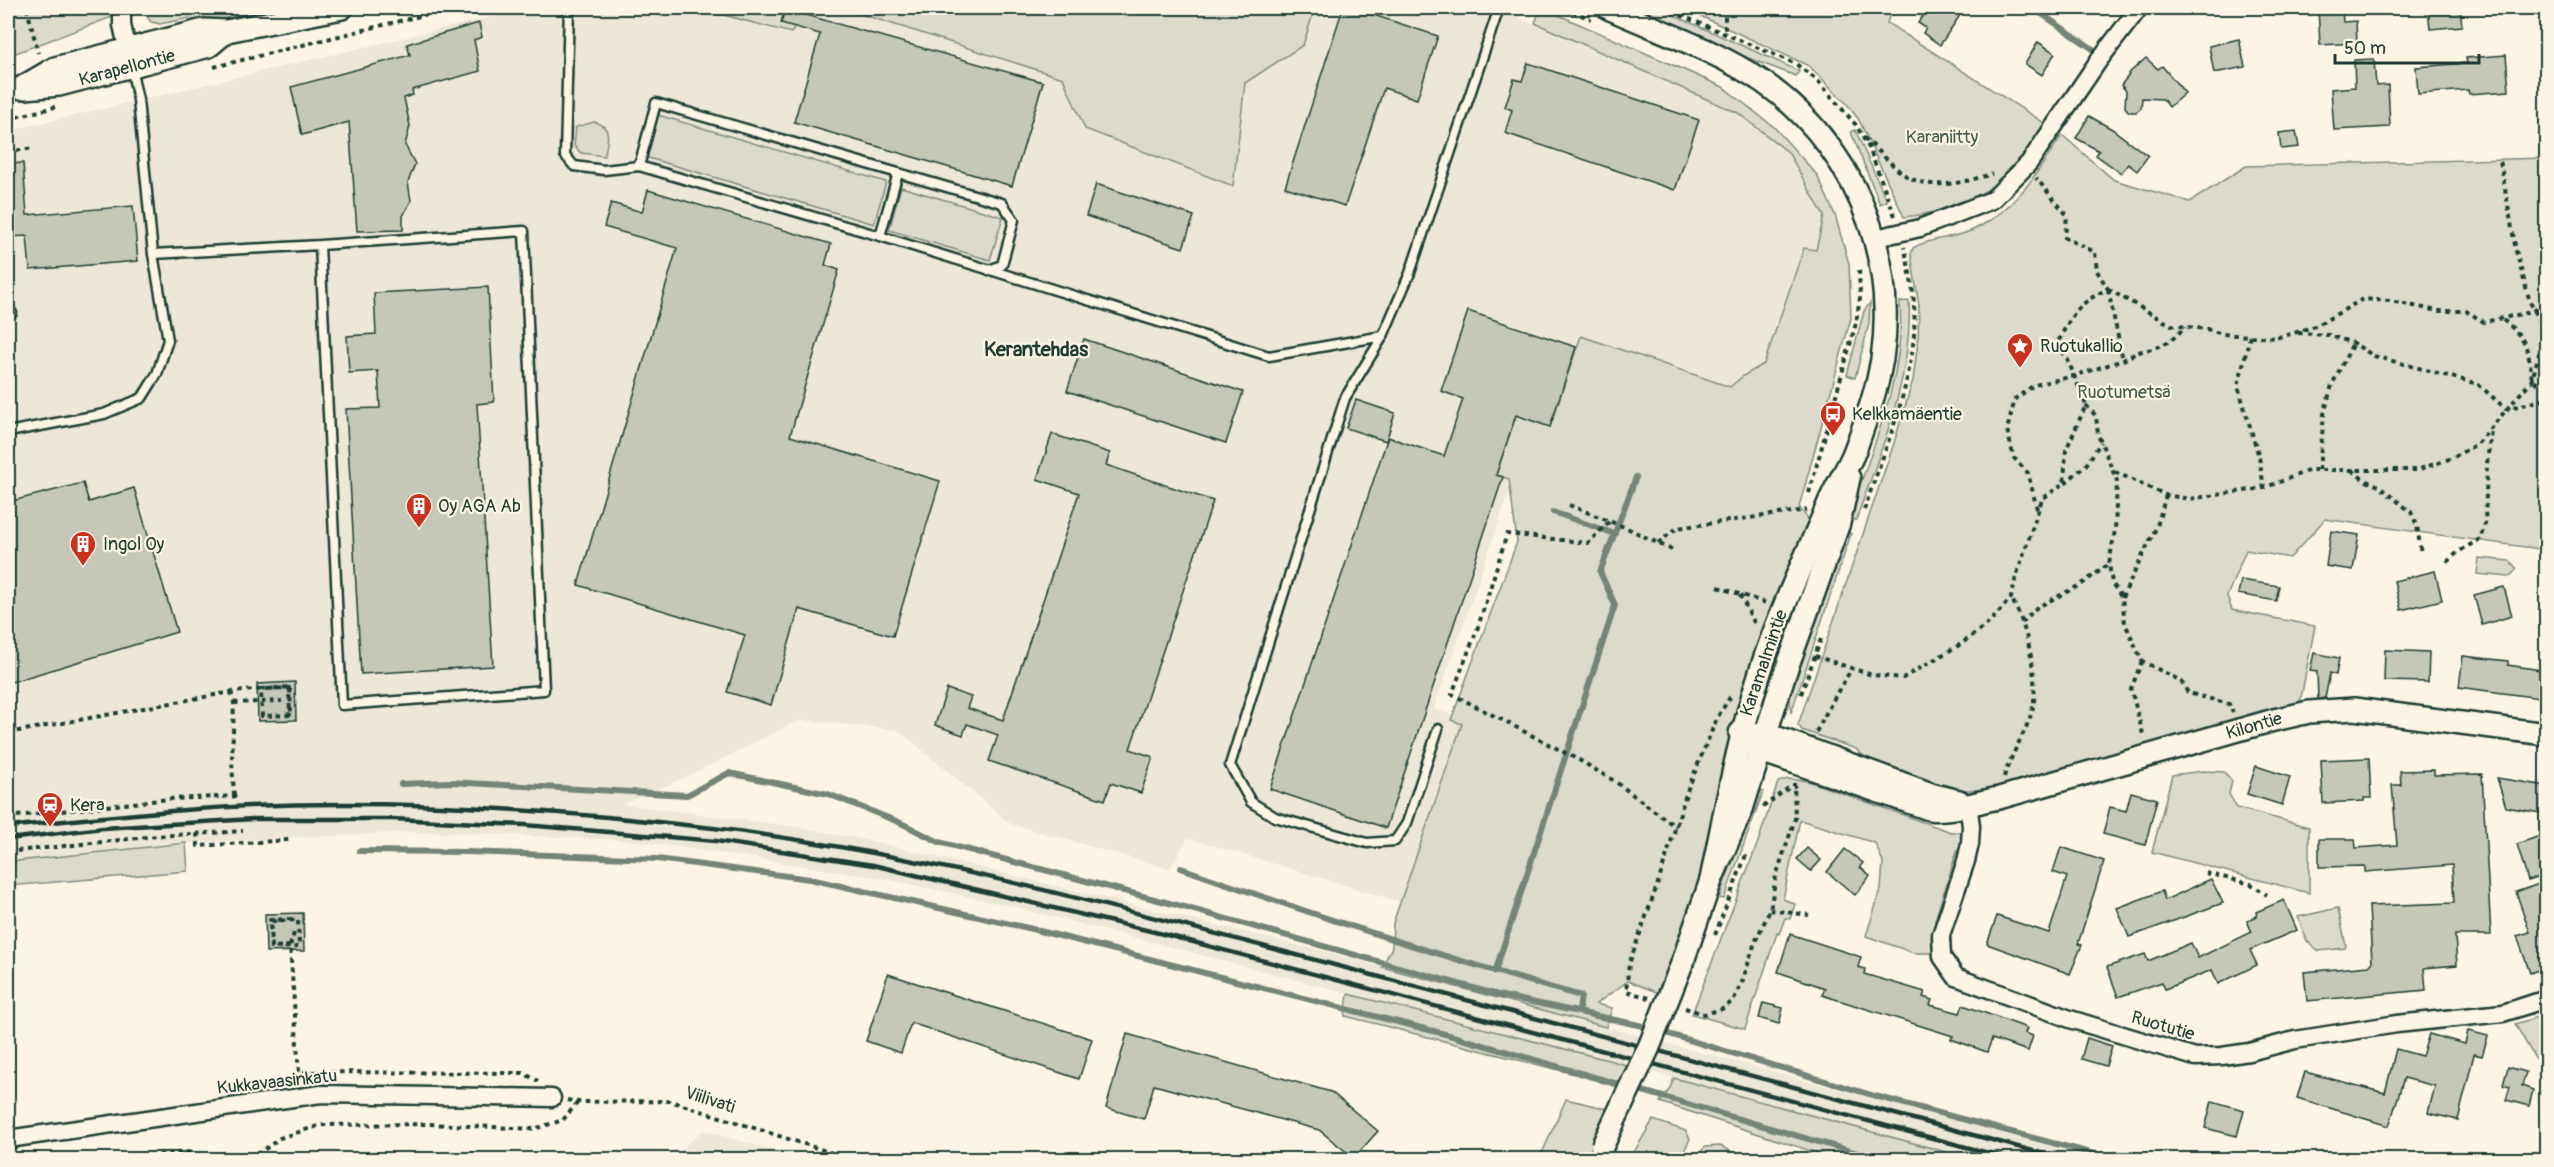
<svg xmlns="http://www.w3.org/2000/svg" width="2554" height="1167" viewBox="0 0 2554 1167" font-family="Pangolin,sans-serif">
<rect width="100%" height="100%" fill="#fcf5e5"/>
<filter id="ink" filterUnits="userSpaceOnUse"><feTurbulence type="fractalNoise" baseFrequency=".0167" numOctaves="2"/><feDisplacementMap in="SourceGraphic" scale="12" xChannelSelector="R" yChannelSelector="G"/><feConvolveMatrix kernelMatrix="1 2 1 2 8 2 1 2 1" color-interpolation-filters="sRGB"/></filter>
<g filter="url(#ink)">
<!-- built -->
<g fill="#ece7d8">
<polygon points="530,8 698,8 791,32 810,8 842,8 1064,78 1085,129 1233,185 1245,82 1303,45 1315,8 1497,8 1738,113 1788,152 1825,216 1816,250 1770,366 1731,392 1512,484 1434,709 1466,720 1407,904 1188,838 1170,869 1011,824 898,730 800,720 686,777 623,804 797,827 880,843 1334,954 2098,1159 1972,1159 1612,1061 1011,906 887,879 746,857 636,841 498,834 413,832 186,843 8,862 8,131"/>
<polygon points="703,1130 802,1159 670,1159"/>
</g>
<!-- green -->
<g fill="#dcdacc" stroke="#7e8c80" stroke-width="1.5">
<polygon points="8,8 115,8 112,17 8,56"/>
<polygon points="148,8 273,8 199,24 190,18 160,24 151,22 145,14"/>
<polygon points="698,8 810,8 791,33"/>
<polygon points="842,8 1315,8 1303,45 1245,83 1233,186 1085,129 1063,78"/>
<polygon points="1639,8 1658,8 1799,71 1796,76 1748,58"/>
<path d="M1683 8H1892L1887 23 2046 124C2017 168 1998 192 1945 209 1931 213 1919 216 1904 217L1859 120 1847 104 1809 66Z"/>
<polygon points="1539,12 1554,13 1723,87 1774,127 1817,175 1835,215 1849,264 1851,318 1799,507 1813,525 1664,995 1628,981 1596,1004 1612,1008 1606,1027 1382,967 1392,947 1393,923 1462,724 1451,720 1517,542 1509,479 1496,475 1516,415 1550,426 1581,336 1730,387 1743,376 1764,364 1804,248 1816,250 1824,216 1788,152 1738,113 1535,23"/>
<polygon points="658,115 886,182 874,224 645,157"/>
<path d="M594 122C613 126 608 142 604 156L581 153 574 146 576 127Z"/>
<polygon points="1855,130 1887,201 1880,204 1851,132"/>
<path d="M2062 135 2114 180 2190 202 2246 166 2546 158V550L2325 519 2290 558 2246 550 2227 596 2232 610 2315 626 2300 703 1985 790H1951L1869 762 1856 749 1802 730 1798 725 1894 443 1913 380 1918 341 1919 306 1911 254 1913 248C1931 237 1956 239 1975 229 2016 209 2038 172 2062 135Z"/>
<polygon points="901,187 1003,217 990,260 889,230"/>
<path d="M1909 301C1913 377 1881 450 1856 520L1848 518C1872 449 1906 376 1900 302Z"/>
<polygon points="1870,303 1869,324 1855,378 1847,375 1864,311"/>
<polygon points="1844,531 1851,534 1791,713 1790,700 1794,675"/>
<polygon points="2479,558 2510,561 2517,569 2509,577 2477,574"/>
<polygon points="2203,771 2224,772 2232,781 2229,794 2237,808 2309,827 2309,893 2152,852 2172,775"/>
<polygon points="1788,779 1808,781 1951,832 1963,832 1964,850 1957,851 1935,920 1936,933 1933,953 1914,953 1866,936 1881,889 1883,862 1875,843 1800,820 1783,899 1795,904 1790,919 1785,918 1779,934 1777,933 1745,1029 1692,1014 1758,842 1778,782"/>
<polygon points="1758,790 1763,792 1724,899 1719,898"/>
<polygon points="186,843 188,871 8,886 8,862"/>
<polygon points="2338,908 2346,946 2345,948 2319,951 2307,941 2298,917"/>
<polygon points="1348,994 1612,1061 1633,1067 1631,1074 1617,1087 1578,1075 1345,1016"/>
<polygon points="2541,1016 2546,1024 2546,1077 2515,1024"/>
<polygon points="1674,1078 1972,1159 1836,1159 1660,1102 1669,1090"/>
<polygon points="1566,1099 1612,1110 1585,1159 1539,1160"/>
<polygon points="1653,1120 1686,1131 1690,1139 1680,1159 1630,1159"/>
<polygon points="1720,1146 1747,1159 1695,1159 1705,1147"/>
</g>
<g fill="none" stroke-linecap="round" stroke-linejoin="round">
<!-- stream -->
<g stroke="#758479" stroke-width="6">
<polyline points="2033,8 2093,49"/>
<polyline points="1553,512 1615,534"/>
<polyline points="401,784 450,782 687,795 729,773 828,794 901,823 939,842 1173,904 1498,995 1639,1025 1875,1096 2117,1160"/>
<polyline points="359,851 466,852 657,859 810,879 1028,928 1449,1035 1881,1160"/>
<path d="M1181 868C1313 915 1446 958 1581 996L1579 1011"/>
<polyline points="1495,972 1615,605 1600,572 1636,477"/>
</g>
</g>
<!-- building -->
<g fill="#c5c7b9" stroke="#1f3d34" stroke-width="1.5">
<polygon points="1343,8 1352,8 1438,36 1417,99 1384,88 1345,206 1285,187"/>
<polygon points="1928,8 1965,8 1940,45 1923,33 1926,28 1918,23"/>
<polygon points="2318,8 2342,8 2343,22 2356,21 2357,43 2320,45"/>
<polygon points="2428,8 2460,8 2462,26 2430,29"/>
<polygon points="785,9 1043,82 1012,186 794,122 820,34 781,23"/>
<polygon points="479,23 482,37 474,40 480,71 412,90 413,95 404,98 410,126 405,145 415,164 408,182 411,201 403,216 403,230 357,231 349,122 302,135 291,87 410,55 407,44"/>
<polygon points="2239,39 2245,67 2214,73 2209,46"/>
<polygon points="2038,42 2055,53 2042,75 2025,64"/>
<polygon points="2506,55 2509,91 2469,94 2468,90 2418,94 2416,67 2467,63 2466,58"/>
<polygon points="2146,58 2158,69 2162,66 2185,93 2169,107 2163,99 2142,98 2141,108 2136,112 2129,112 2125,107 2126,91 2121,85 2129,75 2128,74"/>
<polygon points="2374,59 2376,86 2388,85 2390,127 2334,130 2331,89 2355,87 2354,60"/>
<polygon points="1528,63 1699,120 1675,190 1505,133 1512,110 1505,107 1514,79 1522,81"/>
<polygon points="2089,116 2112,129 2148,156 2137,171 2128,164 2121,173 2096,155 2099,151 2076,138"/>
<polygon points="2296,131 2299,147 2281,149 2279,133"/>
<polygon points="23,163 27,215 133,206 138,261 30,270 27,236 8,237 8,164"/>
<polygon points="1096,184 1194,216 1183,248 1086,216"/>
<polygon points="648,190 831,244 825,265 839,270 790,436 940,481 893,636 799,609 771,705 727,692 745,635 578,585 677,248 604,227 611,203 642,212"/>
<polygon points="488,287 494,402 477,404 493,666 361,674 346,409 380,408 378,371 349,373 347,336 376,334 374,293"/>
<polygon points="1468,311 1576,347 1550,427 1516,415 1496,475 1503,477 1386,828 1270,789 1388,437 1444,456 1463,399 1441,391"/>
<polygon points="1084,339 1243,392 1226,443 1067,391"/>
<polygon points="1356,400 1395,413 1386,441 1346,428"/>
<polygon points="1052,434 1110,453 1106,465 1213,501 1130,749 1153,757 1141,793 1111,783 1105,800 989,761 998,735 967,724 963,735 935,725 947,689 971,697 967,708 1003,720 1079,493 1037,479"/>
<polygon points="83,483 89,502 134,488 177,632 8,683 8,502"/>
<polygon points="2331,531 2359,535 2353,570 2326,566"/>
<polygon points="2435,571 2442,600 2401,610 2394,581"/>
<polygon points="2241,580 2279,586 2276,601 2238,594"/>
<polygon points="2504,587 2512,616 2482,625 2474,595"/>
<polygon points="2385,650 2429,652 2428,682 2384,681"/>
<polygon points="2314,653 2339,658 2336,675 2330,673 2325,698 2318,699 2317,672 2310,671"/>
<polygon points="2463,656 2508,661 2508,665 2547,671 2547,699 2459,687"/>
<polygon points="295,682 296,720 258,721 257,684"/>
<polygon points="2369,758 2371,798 2364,798 2364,801 2323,803 2321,760"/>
<polygon points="2256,766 2290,777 2282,805 2247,794"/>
<polygon points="2434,770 2434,775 2482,774 2491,935 2455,935 2457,965 2424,968 2426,990 2307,1001 2304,972 2369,966 2372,963 2369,906 2454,903 2452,865 2365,872 2365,866 2319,867 2319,839 2355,839 2356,848 2397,845 2392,785 2401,785 2400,771"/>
<polygon points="2497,778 2547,786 2547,814 2506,807"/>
<polygon points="2131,792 2157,799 2145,845 2103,834 2110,807 2126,811"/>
<polygon points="2543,835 2547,846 2547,875 2528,881 2517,844"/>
<polygon points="2061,847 2104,861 2078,944 2082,945 2070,974 1987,944 1997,916 2049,933 2067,877 2053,872"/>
<polygon points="1807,848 1821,860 1811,871 1797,859"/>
<polygon points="1845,849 1863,863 1860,867 1870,876 1855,895 1827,872"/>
<polygon points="2211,879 2223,903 2129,937 2117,908 2162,891 2165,900"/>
<polygon points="2542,883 2547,896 2547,967 2530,973 2517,936 2530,932 2516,892"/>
<polygon points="2284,900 2297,930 2250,950 2257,965 2218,984 2212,970 2165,989 2162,982 2118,997 2107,967 2145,954 2148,961 2191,943 2198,958 2252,932 2247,921 2257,916 2256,912"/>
<polygon points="303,913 304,951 266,952 265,914"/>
<polygon points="1790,934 1861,957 1858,967 1865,969 1864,974 1925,992 1923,997 1932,1000 1930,1005 1960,1013 1963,1005 2027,1028 2025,1033 2033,1036 2028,1051 1992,1039 1987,1052 1951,1039 1953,1036 1822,995 1825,988 1778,972"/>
<polygon points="888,974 1092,1039 1079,1079 911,1023 901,1053 866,1041"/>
<polygon points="1763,1003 1783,1008 1779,1024 1759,1018"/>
<polygon points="2468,1031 2488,1036 2482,1056 2474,1054 2458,1120 2428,1113 2435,1086 2404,1078 2389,1126 2297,1098 2305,1072 2385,1093 2396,1049 2422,1056 2429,1034 2465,1044"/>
<polygon points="1127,1034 1331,1092 1378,1131 1354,1158 1319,1130 1154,1085 1144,1119 1106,1108"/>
<polygon points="2087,1038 2112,1046 2106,1066 2081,1059"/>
<polygon points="2508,1067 2526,1072 2522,1086 2533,1090 2529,1106 2506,1100 2510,1087 2503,1085"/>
<polygon points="2212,1101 2244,1110 2237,1136 2205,1128"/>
</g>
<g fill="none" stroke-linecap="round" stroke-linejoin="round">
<!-- service casing -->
<g stroke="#1f3d34" stroke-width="13">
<g id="service">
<polyline points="569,8 565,155 574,166 604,170 639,166 880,236 1269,356 1383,336"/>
<polyline points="639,166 656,103 1002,203 1014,220 1002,265 989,270"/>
<polyline points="880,236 898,173"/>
<polyline points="153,254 320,245 342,705 544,690 524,231 320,245"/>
<polyline points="8,314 12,313"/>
<polyline points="8,432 104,414 142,398 157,374 168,340 153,254 138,100 131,67"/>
<polyline points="1438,729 1407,823 1395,841 1367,843 1275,817 1251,802 1230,765 1345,398 1383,336 1410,273 1499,8"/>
</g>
</g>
<!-- minor casing -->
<g stroke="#1f3d34" stroke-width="21">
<g id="minor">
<polyline points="122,8 122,25 130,60"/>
<polyline points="1876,238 1920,228 1992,200 2029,163 2099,60 2139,8"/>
<polyline points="1968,803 1971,826 1970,844 1966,861 1941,935 1942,957 1956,977 2070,1019 2195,1057 2222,1056 2249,1052 2295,1040 2397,1024 2503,1013 2546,999"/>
<polyline points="8,1139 321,1094 552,1098"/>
</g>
</g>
<!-- tertiary casing -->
<g stroke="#1f3d34" stroke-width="26">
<g id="tertiary">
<path d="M1608 8C1659 31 1716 50 1763 82 1864 152 1910 284 1872 401 1866 419 1860 438 1853 455 1845 473 1834 489 1827 507 1810 547 1791 587 1776 627 1744 709 1728 794 1711 880"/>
<polyline points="21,88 55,68 204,30 227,31 342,8"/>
<polyline points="25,88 59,85 209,46 227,31"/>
<path d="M1740 733 1761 751 1929 809C1952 812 1976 802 1999 798L2274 720 2309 712 2354 709 2546 734"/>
<polyline points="1753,734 1767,734 1934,795 1959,801"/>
<polyline points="1683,961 1711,880 1742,809 1783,679 1839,523 1849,478"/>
</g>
</g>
<!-- path -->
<g stroke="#1f3d34" stroke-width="4" stroke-dasharray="4.5 4.5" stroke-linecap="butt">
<polyline points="27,8 38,53"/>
<polyline points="1564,8 1591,19"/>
<polyline points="1664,8 1796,64 1818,81 1856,125 1869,148 1895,216"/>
<polyline points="1722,8 1725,14 1725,34"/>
<polyline points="214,67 452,8"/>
<polyline points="8,119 55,107"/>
<path d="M1864 138C1878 149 1889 163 1902 173 1929 193 1964 182 1992 174"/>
<polyline points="8,152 33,148"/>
<polyline points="2108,289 2171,325 2207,329 2222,334 2275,338 2294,333 2318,325 2363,299 2390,301 2438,311 2466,311 2484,322 2531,312 2546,303"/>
<polyline points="2108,290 2123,360"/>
<path d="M2503 320C2527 338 2529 351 2532 380L2546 389"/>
<polyline points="2298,333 2329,335 2353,343 2374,356 2478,384 2506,409 2546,399"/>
<polyline points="2250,336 2238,386 2259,457 2264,488"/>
<polyline points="2086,405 2096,416 2098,435 2117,481 2115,530 2109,564 2112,583 2122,598 2125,623 2142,661 2181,681 2188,693 2229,704 2233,713"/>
<polyline points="2319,470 2324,414 2332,385 2353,343"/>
<polyline points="2352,470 2364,480 2379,486 2411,512 2417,525 2421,554"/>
<polyline points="2115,472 2166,495 2189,499 2264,488 2310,470 2417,470 2452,458 2477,444 2532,380 2545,331 2530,302 2516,251 2500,160"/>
<polyline points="2065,483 2086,465 2101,442"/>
<polyline points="1809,493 1856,323 1860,298 1859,267"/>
<polyline points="1569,505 1629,529 1676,552"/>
<polyline points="2037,509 2028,473 2014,458 2007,430 2015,399 2034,385 2074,376 2123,360 2138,352 2152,349 2170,341 2186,327"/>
<path d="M1864 510C1885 448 1919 372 1914 306 1913 286 1909 266 1904 247"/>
<polyline points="1609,522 1588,543 1507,534 1478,627 1452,694 1579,760 1616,782 1676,827"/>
<polyline points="1658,543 1677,528 1807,510"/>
<polyline points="2447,562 2458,552 2480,539 2485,524 2487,464 2491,430"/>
<polyline points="1718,587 1766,603"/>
<polyline points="1740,595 1756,626"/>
<polyline points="2122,598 2157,526 2166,495"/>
<polyline points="2022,623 2036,608 2082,584 2109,564"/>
<path d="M1815 656 1872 675 1903 678 1961 644 1990 622 2011 598 2016 577 2042 499 2064 483 2066 450 2086 405 2067 358 2056 346C2071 316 2077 303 2108 289L2097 271 2095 252 2065 238 2067 215 2036 178"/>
<polyline points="2142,661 2131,689 2144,738"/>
<polyline points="231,692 234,703 232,760 234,796"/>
<polyline points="1801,694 1821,639"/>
<polyline points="234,703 282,701"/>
<path d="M1816 732C1828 710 1838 689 1852 669"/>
<polyline points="8,733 231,692 290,687 291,715 262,716 261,689 289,688 290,714 283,715"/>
<path d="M2004 777C2011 753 2028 730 2033 707 2039 679 2026 622 2011 598"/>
<polyline points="1763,807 1787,789 1796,785"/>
<polyline points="8,817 170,799 241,796"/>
<polyline points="197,833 198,846 289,840"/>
<polyline points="8,852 157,836 243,831"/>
<polyline points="2206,873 2251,884 2267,895"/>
<polyline points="1770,910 1809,915"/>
<polyline points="294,933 290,946 299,1072 523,1073 538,1081"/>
<polyline points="1715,935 1746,855"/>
<polyline points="290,946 272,947 271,921 298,920 299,947 271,948 270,920 293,919"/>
<polyline points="1649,998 1626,991 1629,964 1658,883 1687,791 1717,718 1732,694"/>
<polyline points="1685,1008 1704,1014 1722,1009 1733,1001 1743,980 1755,942 1770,910 1776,876 1795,819 1794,783"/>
<polyline points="567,1100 578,1102 670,1101 854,1160"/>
<polyline points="96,1160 192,1152 208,1160"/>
<polyline points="250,1160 280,1138 321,1125 430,1124 534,1129 563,1120 578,1102"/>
</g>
<!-- service -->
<use href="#service" stroke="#fcf5e5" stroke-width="8"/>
<!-- minor -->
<use href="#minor" stroke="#fcf5e5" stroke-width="16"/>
<!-- tertiary -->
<use href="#tertiary" stroke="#fcf5e5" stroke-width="21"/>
<!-- rail -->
<g stroke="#1f3d34" stroke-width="4.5">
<path d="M8 827C88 818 168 810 249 806 404 799 560 810 713 828 925 853 1137 913 1342 967 1584 1031 1825 1095 2067 1160"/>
<polyline points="8,839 103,828 253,819 392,819 525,825 716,841 873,865 1163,934 2015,1160"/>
</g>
<!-- tertiary-bridge casing -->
<g stroke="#1f3d34" stroke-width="26" stroke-linecap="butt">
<polyline id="tertiary-bridge" points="1602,1147 1649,1047 1683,961"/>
</g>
<!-- tertiary-bridge -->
<use href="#tertiary-bridge" stroke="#fcf5e5" stroke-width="21"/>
</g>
</g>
<!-- icons -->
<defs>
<g id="sight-pin" transform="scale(1.35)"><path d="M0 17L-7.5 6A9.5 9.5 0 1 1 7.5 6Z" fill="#c8321e" stroke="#fcf5e5"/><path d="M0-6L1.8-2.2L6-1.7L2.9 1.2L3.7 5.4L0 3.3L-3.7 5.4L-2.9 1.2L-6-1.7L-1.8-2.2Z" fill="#fff"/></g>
<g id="bus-pin" transform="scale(1.35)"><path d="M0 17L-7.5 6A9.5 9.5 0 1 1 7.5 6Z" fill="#c8321e" stroke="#fcf5e5"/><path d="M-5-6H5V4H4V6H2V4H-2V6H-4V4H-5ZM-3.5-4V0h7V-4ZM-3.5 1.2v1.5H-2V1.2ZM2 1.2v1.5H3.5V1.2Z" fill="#fff"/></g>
<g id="building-pin" transform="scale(1.35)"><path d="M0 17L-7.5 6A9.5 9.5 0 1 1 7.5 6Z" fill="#c8321e" stroke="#fcf5e5"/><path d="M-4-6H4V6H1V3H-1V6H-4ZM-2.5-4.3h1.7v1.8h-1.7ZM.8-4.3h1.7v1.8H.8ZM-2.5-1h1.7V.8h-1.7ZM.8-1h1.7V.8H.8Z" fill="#fff"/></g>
<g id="station-pin" transform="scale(1.35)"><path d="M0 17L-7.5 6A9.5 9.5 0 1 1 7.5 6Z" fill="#c8321e" stroke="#fcf5e5"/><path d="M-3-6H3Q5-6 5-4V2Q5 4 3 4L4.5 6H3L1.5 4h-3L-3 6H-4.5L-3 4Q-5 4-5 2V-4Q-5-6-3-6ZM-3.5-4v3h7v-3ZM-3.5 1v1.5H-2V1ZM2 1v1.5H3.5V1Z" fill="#fff"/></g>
</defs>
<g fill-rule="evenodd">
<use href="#sight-pin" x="2020" y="346"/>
<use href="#bus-pin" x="1833" y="414"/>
<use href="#building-pin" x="419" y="506"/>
<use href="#building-pin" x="83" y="544"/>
<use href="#station-pin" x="50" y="805"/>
</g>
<g text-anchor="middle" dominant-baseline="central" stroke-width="4.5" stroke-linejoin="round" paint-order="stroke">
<!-- street labels -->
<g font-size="18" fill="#1f3d34" stroke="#fcf5e5">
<text transform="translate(127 68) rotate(-15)">Karapellontie</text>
<text transform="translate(1764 663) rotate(-71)">Karamalmintie</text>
<text transform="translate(2254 726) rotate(-16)">Kilontie</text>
<text transform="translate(2163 1026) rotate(16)">Ruotutie</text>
<text transform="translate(277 1082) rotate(-6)">Kukkavaasinkatu</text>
<text transform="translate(710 1100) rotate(18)">Viilivati</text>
</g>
<!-- park labels -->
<g font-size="18" fill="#455c52" stroke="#fcf5e5">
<text x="1942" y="137">Karaniitty</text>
<text x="2124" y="392">Ruotumetsä</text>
</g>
<!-- poi labels -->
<g font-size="18" fill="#1f3d34" stroke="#fcf5e5" text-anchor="start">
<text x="2040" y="346">Ruotukallio</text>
<text x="1852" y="414">Kelkkamäentie</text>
<text x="438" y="506">Oy AGA Ab</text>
<text x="103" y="544">Ingol Oy</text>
<text x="70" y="805">Kera</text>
</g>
<!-- neighbourhood labels -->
<g font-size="20" font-weight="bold" fill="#1f3d34" stroke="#fcf5e5">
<text x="1036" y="349">Kerantehdas</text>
</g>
</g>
<!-- margin -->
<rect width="2554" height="1167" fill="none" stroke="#fcf5e5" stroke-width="30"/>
<rect x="15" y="15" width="2524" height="1137" fill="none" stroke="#1f3d34" stroke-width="2" filter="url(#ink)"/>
<!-- scale -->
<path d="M2335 54v9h144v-9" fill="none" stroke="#1f3d34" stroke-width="3"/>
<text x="2344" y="54" font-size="18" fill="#1f3d34" stroke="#fcf5e5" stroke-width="4.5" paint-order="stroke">50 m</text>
</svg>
